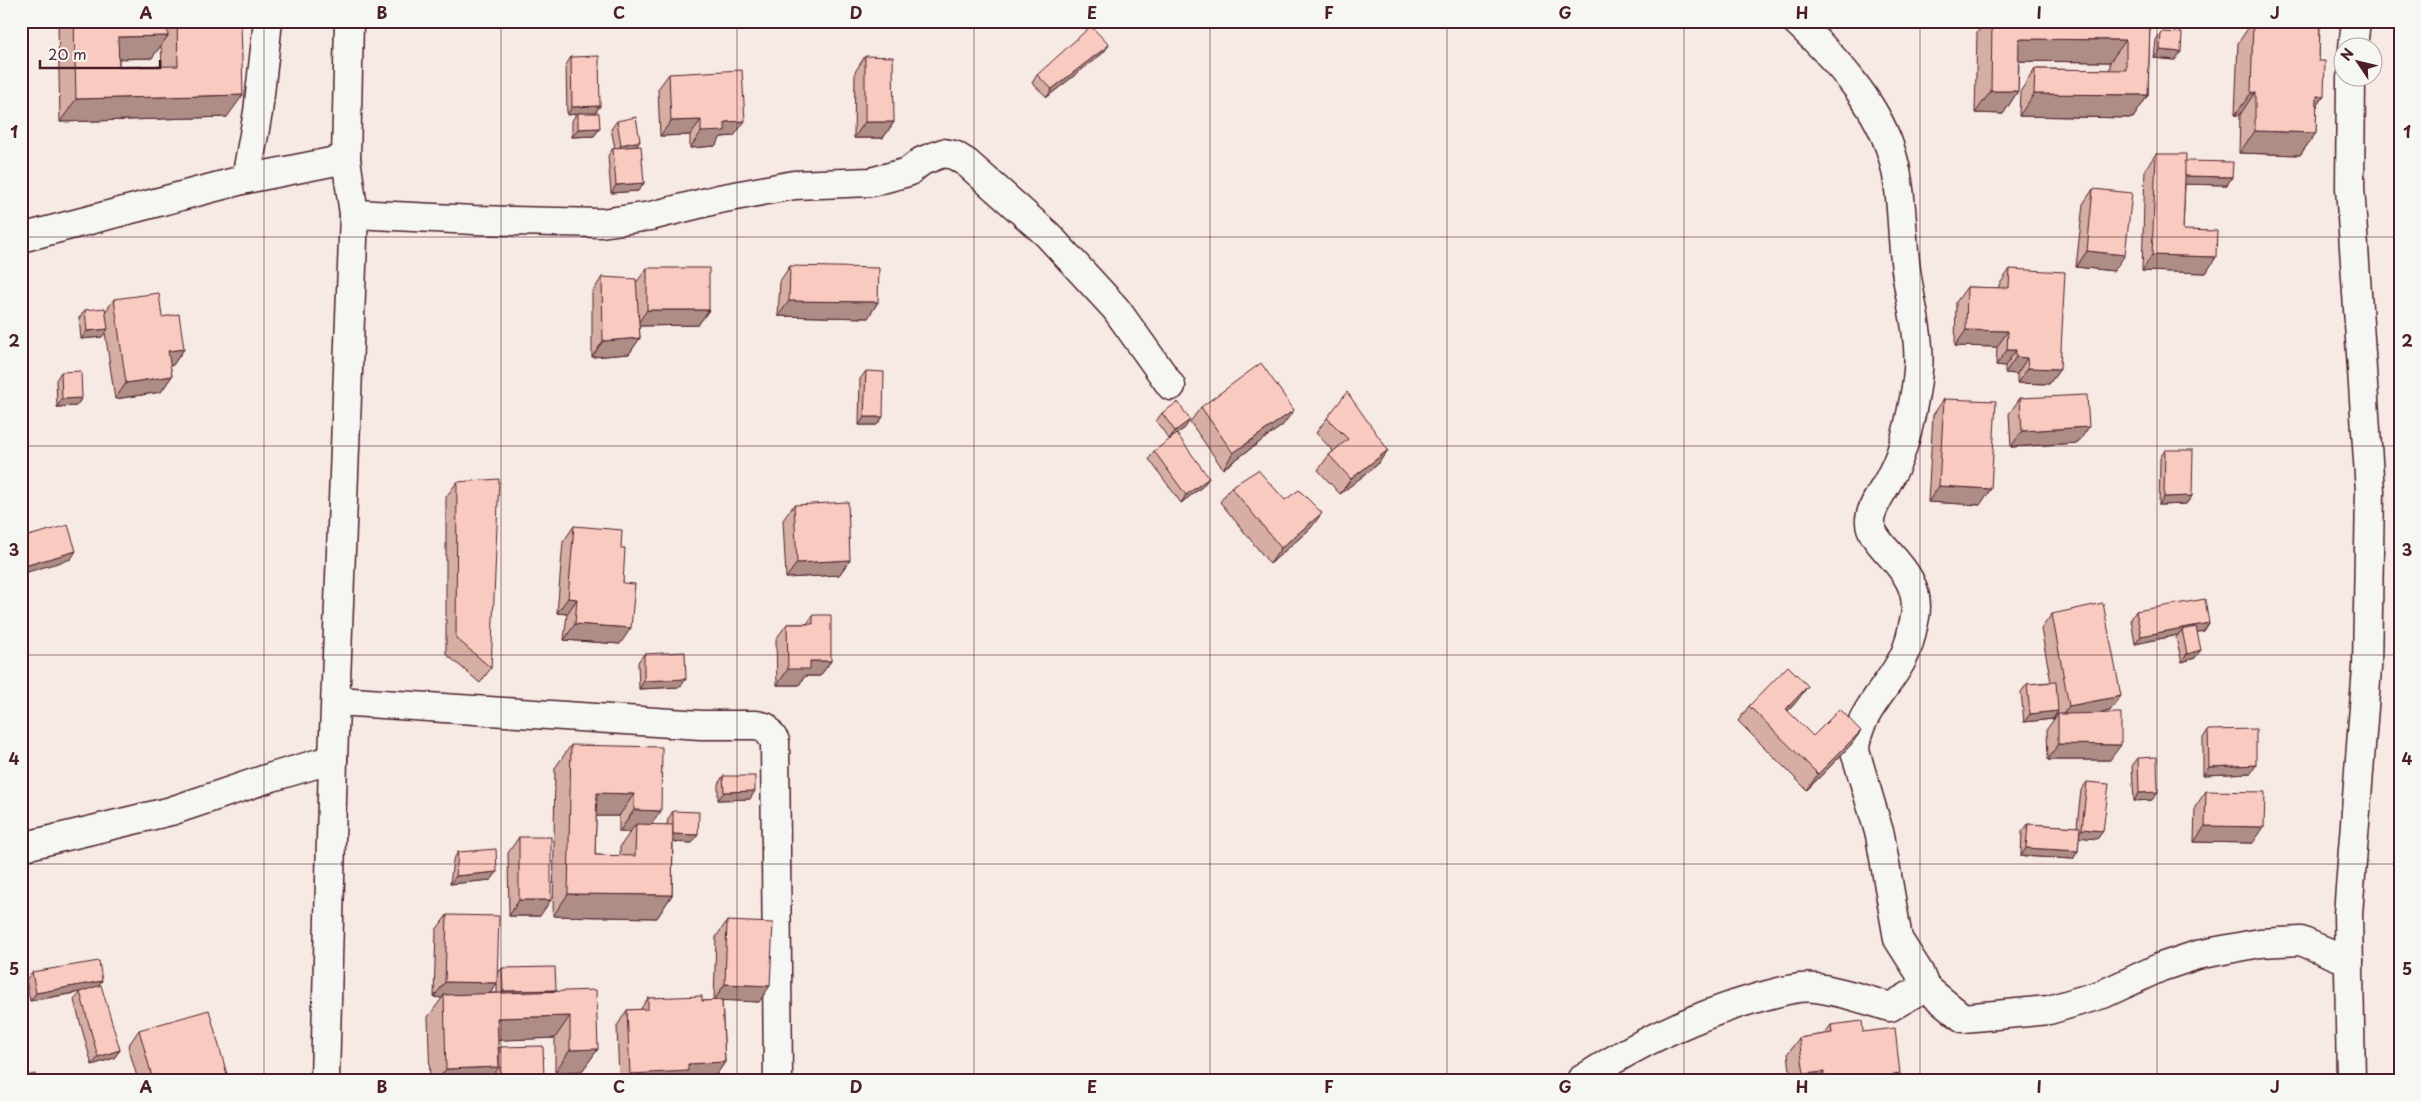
<svg xmlns="http://www.w3.org/2000/svg" width="2421" height="1101" viewBox="0 0 2421 1101" font-family="'Playpen Sans',sans-serif">
<rect width="100%" height="100%" fill="#f7e9e3"/>
<filter id="ink" filterUnits="userSpaceOnUse"><feTurbulence type="fractalNoise" baseFrequency=".02" numOctaves="2"/><feDisplacementMap in="SourceGraphic" scale="10" xChannelSelector="R" yChannelSelector="G"/><feConvolveMatrix kernelMatrix="1 2 1 2 8 2 1 2 1" color-interpolation-filters="sRGB"/></filter>
<g filter="url(#ink)">
<g fill="none" stroke-linecap="round" stroke-linejoin="round">
<!-- street casing -->
<g stroke="#4a1f2b" stroke-width="31">
<g id="street">
<path d="M1796 21C1835 58 1879 105 1893 158 1903 194 1901 233 1906 270 1910 302 1921 338 1918 370 1917 385 1914 400 1911 414 1907 434 1901 457 1891 475 1885 489 1872 504 1870 519 1867 547 1924 567 1915 617 1912 630 1910 644 1904 656 1889 688 1856 714 1855 751L1880 835 1898 939 1919 972 1925 987"/>
<polyline points="2353,48 2356,21"/>
<polyline points="246,179 258,112 268,21"/>
<polyline points="354,214 474,220 601,223 651,216 719,199 794,185 871,182 908,172 922,161 943,153 954,155 967,163 1047,234 1116,309 1171,386"/>
<polyline points="21,238 246,179 346,159"/>
<polyline points="337,701 701,725 756,725 765,727 775,741 778,1080"/>
<polyline points="21,847 171,811 272,777 333,759"/>
<path d="M1581 1080C1637 1043 1696 1015 1760 997 1779 992 1797 986 1816 988 1841 991 1866 1000 1890 1007L1925 987 1963 1018 2049 1010 2103 994 2161 967 2197 955 2260 943 2301 941 2349 961"/>
<polyline points="2351,1080 2348,914 2367,668 2370,491 2350,187 2351,78"/>
</g>
</g>
<!-- secondary casing -->
<g stroke="#4a1f2b" stroke-width="31">
<polyline id="secondary" points="325,1080 333,759 354,214 346,159 349,21"/>
</g>
<!-- street -->
<use href="#street" stroke="#f6f6f2" stroke-width="28"/>
<!-- secondary -->
<use href="#secondary" stroke="#f6f6f2" stroke-width="28"/>
</g>
<!-- wall -->
<g fill="#d6aea4" stroke="#4a1f2b" fill-rule="evenodd">
<path d="M58 21H227V117L60 122ZM161 45 162 67H119V59L152 58Z"/>
<polygon points="1985,21 2150,21 2148,95 2133,118 2019,116 2020,92 2035,69 2110,70 2110,62 2019,61 2018,91 2003,114 1975,113 1977,33"/>
<polygon points="2253,21 2320,22 2319,61 2324,96 2316,108 2316,133 2300,155 2239,153 2240,115 2235,115 2238,43"/>
<polygon points="2161,32 2175,60 2154,58 2156,40"/>
<polygon points="1109,45 1103,53 1047,97 1032,83 1037,75"/>
<polygon points="865,56 894,122 883,138 854,138 855,72"/>
<polygon points="571,57 600,106 595,113 600,128 594,136 572,137 572,121 576,114 567,115 566,65"/>
<polygon points="669,74 734,136 721,137 715,146 690,148 690,135 660,136 658,89"/>
<polygon points="617,121 640,141 637,146 644,183 638,191 611,193 608,156 613,148 615,148 611,129"/>
<polygon points="2156,154 2185,161 2232,177 2227,185 2185,184 2183,230 2216,257 2206,273 2142,271 2145,169"/>
<polygon points="2093,189 2114,271 2076,267 2083,204"/>
<polygon points="790,266 878,302 868,318 778,316 780,281"/>
<polygon points="647,268 709,310 698,325 639,326 640,338 629,354 592,357 592,293 602,277 636,283"/>
<polygon points="2010,269 2060,369 2049,384 2017,383 2017,374 2005,373 2005,366 1996,365 1997,347 1955,346 1956,302 1967,287 1999,288 1999,285"/>
<polygon points="114,299 162,317 184,349 173,365 170,365 172,376 161,392 115,399 105,332 102,337 81,339 79,318 85,310 106,311"/>
<polygon points="866,371 877,425 859,425 860,379"/>
<polygon points="61,372 82,398 76,406 57,407 56,380"/>
<polygon points="2020,398 2078,443 2011,447 2009,414"/>
<polygon points="1944,399 1980,505 1928,502 1933,415"/>
<polygon points="1201,407 1283,425 1223,469 1190,422"/>
<polygon points="1162,413 1185,428 1169,439 1156,421"/>
<polygon points="1327,418 1388,450 1377,465 1340,494 1318,470 1329,455 1333,451 1316,433"/>
<polygon points="2165,450 2192,496 2186,504 2159,505 2160,458"/>
<polygon points="1154,451 1203,486 1181,503 1149,459"/>
<polygon points="457,482 491,668 480,683 446,654 446,497"/>
<polygon points="1231,487 1311,528 1270,564 1220,502"/>
<polygon points="794,505 850,560 839,575 786,578 783,520"/>
<polygon points="574,526 621,548 623,583 620,644 564,640 567,614 557,613 563,542"/>
<polygon points="2136,611 2209,623 2204,631 2197,632 2195,658 2182,662 2176,638 2178,635 2135,644 2131,619"/>
<polygon points="2052,614 2110,711 2100,713 2110,760 2048,760 2047,729 2057,715 2057,713 2053,719 2024,722 2021,692 2027,684 2051,682 2041,629"/>
<polygon points="813,615 831,661 820,676 805,676 799,685 777,685 776,639 787,624 807,624"/>
<polygon points="644,654 686,679 680,687 639,689 638,662"/>
<polygon points="1797,701 1788,711 1813,736 1861,731 1850,746 1807,790 1738,721 1749,706"/>
<polygon points="2208,730 2256,765 2251,773 2203,775 2203,738"/>
<path d="M571 745 661 811 651 825H667L668 819 673 811 692 843 673 842 672 895 657 918 553 916 555 768ZM596 816H619V832H630L620 847V856L595 855Z"/>
<polygon points="2138,758 2152,800 2134,801 2132,766"/>
<polygon points="723,776 750,799 718,800 718,784"/>
<polygon points="2087,782 2103,831 2097,839 2079,837 2078,851 2073,859 2021,856 2022,832 2028,824 2077,827 2081,790"/>
<polygon points="2206,791 2253,843 2194,842 2195,807"/>
<polygon points="519,837 540,916 509,916 508,853"/>
<polygon points="458,852 497,872 491,880 450,884 453,860"/>
<path d="M447 915 497 975 502 968 556 990 598 1049 582 1071 555 1072V1038L498 1040V1049L500 1047 544 1080H495L494 1073 490 1080H430L428 1017 442 998 434 997 436 930ZM497 984V993H490Z"/>
<polygon points="727,921 759,1002 722,1000 725,1062 714,1078 682,1080 619,1080 617,1026 627,1010 640,1010 648,998 702,1001 719,1000 714,1000 716,937"/>
<polygon points="32,972 98,986 120,1050 114,1058 92,1065 74,1000 81,992 30,1001 26,980"/>
<polygon points="1831,1025 1863,1032 1900,1074 1896,1080 1791,1080 1788,1053 1799,1038 1824,1034"/>
<polygon points="139,1030 227,1080 138,1080 128,1046"/>
</g>
<!-- shaded-wall -->
<g fill="#ae8d86" stroke="#4a1f2b">
<polygon points="168,36 152,58 103,59 118,37"/>
<polygon points="2019,39 2126,40 2110,62 2004,61"/>
<polygon points="1109,45 1103,53 1047,97 1052,89"/>
<polygon points="2160,50 2181,52 2175,60 2154,58"/>
<polygon points="1991,91 2018,91 2003,114 1975,113"/>
<polygon points="2255,92 2240,115 2235,115 2251,93"/>
<polygon points="2034,94 2148,95 2133,118 2019,116"/>
<polygon points="243,95 227,117 60,122 76,99"/>
<polygon points="2317,96 2324,96 2309,119"/>
<polygon points="600,106 594,114 578,113 576,114 567,115 572,107"/>
<polygon points="701,120 690,135 660,136 671,121"/>
<polygon points="745,121 734,136 721,137 715,146 690,148 701,132 725,122"/>
<polygon points="865,122 894,122 883,138 854,138"/>
<polygon points="600,128 594,136 572,137 578,129"/>
<polygon points="2255,131 2316,133 2300,155 2239,153"/>
<polygon points="640,141 635,149 616,153 621,145"/>
<polygon points="2180,176 2232,177 2227,185 2175,184"/>
<polygon points="644,183 638,191 611,193 616,185"/>
<polygon points="2087,251 2125,255 2114,271 2076,267"/>
<polygon points="2152,255 2216,257 2206,273 2142,271"/>
<polygon points="789,301 878,302 868,318 778,316"/>
<polygon points="647,310 709,310 698,325 636,326"/>
<polygon points="108,329 102,337 81,339 87,331"/>
<polygon points="1966,330 2008,331 1997,347 1955,346"/>
<polygon points="640,338 629,354 592,357 603,341"/>
<polygon points="184,349 173,365 158,367 168,351"/>
<polygon points="2007,350 2016,350 2005,366 1996,365"/>
<polygon points="2016,357 2027,358 2017,374 2005,373"/>
<polygon points="2028,368 2060,369 2049,384 2017,383"/>
<polygon points="172,376 161,392 115,399 126,383"/>
<polygon points="82,398 76,406 57,407 62,399"/>
<polygon points="1294,410 1283,425 1223,469 1233,453"/>
<polygon points="864,417 883,417 877,425 859,425"/>
<polygon points="1190,420 1185,428 1169,439 1175,431"/>
<polygon points="2089,427 2078,443 2011,447 2022,431"/>
<polygon points="1388,450 1377,465 1340,494 1351,479"/>
<polygon points="1209,478 1203,486 1181,503 1186,495"/>
<polygon points="1939,486 1991,489 1980,505 1928,502"/>
<polygon points="2192,496 2186,504 2159,505 2164,497"/>
<polygon points="1322,513 1311,528 1270,564 1281,548"/>
<polygon points="76,551 71,559 21,574 21,567"/>
<polygon points="850,560 839,575 786,578 797,563"/>
<polygon points="568,598 577,599 567,614 557,613"/>
<polygon points="2209,623 2204,631 2183,635 2182,630 2178,635 2135,644 2141,636"/>
<polygon points="575,624 631,628 620,644 564,640"/>
<polygon points="2201,650 2195,658 2182,662 2187,654"/>
<polygon points="810,661 831,661 820,676 805,676 799,685 777,685 788,669"/>
<polygon points="686,679 680,687 639,689 644,681"/>
<polygon points="1808,686 1797,701 1775,724 1786,709"/>
<polygon points="2121,696 2110,711 2058,721 2069,706"/>
<polygon points="2058,711 2053,719 2024,722 2030,714"/>
<polygon points="1861,731 1850,746 1807,790 1818,774"/>
<polygon points="2058,744 2121,745 2110,760 2048,760"/>
<polygon points="2256,765 2251,773 2203,775 2209,767"/>
<polygon points="755,791 750,799 718,800 724,792"/>
<polygon points="2158,792 2152,800 2134,801 2139,793"/>
<polygon points="597,793 634,794 619,816 581,816"/>
<polygon points="634,810 661,811 645,833 636,824 630,832 619,832"/>
<polygon points="2205,826 2264,827 2253,843 2194,842"/>
<polygon points="2082,829 2103,831 2097,839 2076,837"/>
<polygon points="672,834 698,835 692,843 667,842"/>
<polygon points="2026,848 2078,851 2073,859 2021,856"/>
<polygon points="497,872 491,880 450,884 456,876"/>
<polygon points="568,894 672,895 657,918 553,916"/>
<polygon points="519,900 551,900 540,916 509,916"/>
<polygon points="102,981 96,989 30,1001 36,993"/>
<polygon points="445,982 497,983 486,999 444,995 442,998 434,997"/>
<polygon points="725,984 770,986 759,1002 714,1000"/>
<polygon points="556,990 497,999 503,991"/>
<polygon points="570,1016 555,1038 482,1041 497,1018"/>
<polygon points="598,1049 582,1071 555,1072 570,1050"/>
<polygon points="120,1050 114,1058 92,1065 98,1057"/>
<polygon points="725,1062 714,1078 682,1080 626,1080 630,1074 688,1064"/>
<polygon points="499,1067 490,1080 438,1080 446,1069"/>
<polygon points="1824,1072 1818,1080 1799,1080 1804,1074"/>
<polygon points="1900,1074 1896,1080 1862,1080 1862,1079"/>
</g>
<!-- building -->
<g fill="#f9cabf" stroke="#4a1f2b">
<polygon points="74,21 167,21 168,36 118,37 119,67 178,66 177,21 241,22 243,95 76,99"/>
<polygon points="1992,21 2150,21 2148,95 2034,94 2035,69 2126,70 2126,40 2019,39 2018,91 1991,91"/>
<polygon points="2253,21 2320,22 2319,61 2325,61 2324,96 2317,96 2316,133 2255,131 2255,92 2251,93"/>
<polygon points="1091,26 1109,45 1052,89 1037,75"/>
<polygon points="2161,32 2182,33 2181,52 2160,50"/>
<polygon points="599,56 600,106 572,107 571,57"/>
<polygon points="865,56 893,57 894,122 865,122"/>
<polygon points="742,70 745,121 725,122 725,131 701,132 701,120 671,121 669,74"/>
<polygon points="578,113 599,113 600,128 578,129"/>
<polygon points="636,117 640,141 621,145 617,121"/>
<polygon points="641,146 644,183 616,185 613,148"/>
<polygon points="2156,154 2186,154 2183,230 2217,231 2216,257 2152,255"/>
<polygon points="2185,161 2233,162 2232,177 2185,176"/>
<polygon points="2093,189 2132,193 2125,255 2087,251"/>
<polygon points="790,266 879,268 878,302 789,301"/>
<rect x="647" y="268" width="62" height="42"/>
<polygon points="2010,269 2065,272 2060,369 2028,368 2027,358 2016,357 2016,350 2007,350 2008,331 1966,330 1967,287 2009,288"/>
<polygon points="602,277 636,279 640,338 603,341"/>
<polygon points="159,293 162,317 179,314 184,349 168,351 172,376 126,383 114,299"/>
<polygon points="105,308 108,329 87,331 85,310"/>
<polygon points="1261,363 1294,410 1233,453 1201,407"/>
<polygon points="81,371 82,398 62,399 61,372"/>
<polygon points="866,371 884,372 883,417 864,417"/>
<polygon points="1347,392 1388,450 1351,479 1329,455 1348,439 1327,418"/>
<polygon points="2087,395 2089,427 2022,431 2020,398"/>
<polygon points="1944,399 1996,401 1991,489 1939,486"/>
<polygon points="1178,402 1190,420 1175,431 1162,413"/>
<polygon points="1177,434 1209,478 1186,495 1154,451"/>
<polygon points="2165,450 2193,450 2192,496 2164,497"/>
<polygon points="1258,470 1285,500 1299,490 1322,513 1281,548 1231,487"/>
<polygon points="499,479 491,668 456,638 457,482"/>
<polygon points="848,502 850,560 797,563 794,505"/>
<polygon points="68,525 76,551 21,567 21,538"/>
<polygon points="574,526 622,530 621,548 625,548 623,583 635,584 631,628 575,624 577,599 568,598"/>
<polygon points="2205,599 2209,623 2141,636 2136,611"/>
<polygon points="2103,603 2121,696 2069,706 2052,614"/>
<polygon points="813,615 831,615 831,661 810,661 810,669 788,669 787,624 813,624"/>
<polygon points="2196,627 2201,650 2187,654 2182,630"/>
<polygon points="685,652 686,679 644,681 644,654"/>
<polygon points="1788,666 1808,686 1786,709 1813,736 1840,709 1861,731 1818,774 1749,706"/>
<polygon points="2056,682 2058,711 2030,714 2027,684"/>
<polygon points="2121,713 2121,745 2058,744 2058,714"/>
<polygon points="2256,729 2256,765 2209,767 2208,730"/>
<polygon points="571,745 662,747 661,811 634,810 634,794 597,793 595,855 635,856 636,824 673,825 672,895 568,894"/>
<polygon points="2157,757 2158,792 2139,793 2138,758"/>
<polygon points="723,776 755,776 755,791 724,792"/>
<polygon points="2087,782 2109,784 2103,831 2082,829"/>
<polygon points="2206,791 2265,792 2264,827 2205,826"/>
<polygon points="673,811 699,812 698,835 673,834"/>
<polygon points="2028,824 2080,827 2078,851 2026,848"/>
<rect x="519" y="837" width="32" height="63"/>
<polygon points="496,849 497,872 456,876 458,852"/>
<polygon points="447,915 499,916 497,983 445,982"/>
<polygon points="727,921 773,923 770,986 725,984"/>
<polygon points="99,961 102,981 36,993 32,972"/>
<polygon points="555,967 556,990 503,991 502,968"/>
<polygon points="101,985 120,1050 98,1057 80,992"/>
<polygon points="596,990 598,1049 570,1050 570,1016 497,1018 499,1067 446,1069 444,995"/>
<polygon points="702,996 702,1001 722,1000 725,1062 688,1064 688,1071 630,1074 627,1010 648,1009 648,998"/>
<polygon points="209,1010 228,1078 223,1080 153,1080 139,1030"/>
<polygon points="1862,1021 1863,1032 1895,1028 1900,1074 1862,1080 1824,1080 1824,1072 1804,1074 1799,1038 1832,1033 1831,1025"/>
<polygon points="543,1046 544,1080 500,1080 500,1047"/>
<polygon points="35,1074 37,1080 21,1080 21,1077"/>
<polygon points="1614,1076 1615,1080 1600,1080"/>
</g>
</g>
<!-- grid -->
<path fill="none" stroke="#4a1f2b" stroke-width="1" stroke-opacity="0.55" d="M264 21V1080M501 21V1080M737 21V1080M974 21V1080M1210 21V1080M1447 21V1080M1684 21V1080M1920 21V1080M2157 21V1080M21 237H2400M21 446H2400M21 655H2400M21 864H2400"/>
<!-- margin -->
<rect width="2421" height="1101" fill="none" stroke="#f6f6f2" stroke-width="55"/>
<!-- north arrow -->
<g transform="translate(2358 62) rotate(305)"><circle r="24" fill="#f6f6f2" stroke="#b1a0a2"/>
<path d="M0-4L9 19L0 12L-9 19Z" fill="#4a1f2b"/>
<text y="-8" font-size="14" font-weight="bold" text-anchor="middle" fill="#4a1f2b">N</text>
</g>
<!-- scale -->
<path d="M40 60v8h120v-8" fill="none" stroke="#4a1f2b" stroke-width="2.5"/>
<text x="48" y="60" font-size="15" fill="#4a1f2b" stroke="#f6f6f2" stroke-width="4" paint-order="stroke">20 m</text>
<rect x="28" y="28" width="2366" height="1046" fill="none" stroke="#4a1f2b" stroke-width="2"/>
<g font-size="16" text-anchor="middle" font-weight="bold" fill="#4a1f2b">
<text x="146" y="19">A</text>
<text x="382" y="19">B</text>
<text x="619" y="19">C</text>
<text x="856" y="19">D</text>
<text x="1092" y="19">E</text>
<text x="1329" y="19">F</text>
<text x="1565" y="19">G</text>
<text x="1802" y="19">H</text>
<text x="2039" y="19">I</text>
<text x="2275" y="19">J</text>
<text x="14" y="138">1</text>
<text x="2407" y="138">1</text>
<text x="14" y="347">2</text>
<text x="2407" y="347">2</text>
<text x="14" y="556">3</text>
<text x="2407" y="556">3</text>
<text x="14" y="765">4</text>
<text x="2407" y="765">4</text>
<text x="14" y="975">5</text>
<text x="2407" y="975">5</text>
<text x="146" y="1093">A</text>
<text x="382" y="1093">B</text>
<text x="619" y="1093">C</text>
<text x="856" y="1093">D</text>
<text x="1092" y="1093">E</text>
<text x="1329" y="1093">F</text>
<text x="1565" y="1093">G</text>
<text x="1802" y="1093">H</text>
<text x="2039" y="1093">I</text>
<text x="2275" y="1093">J</text>
</g>
</svg>
